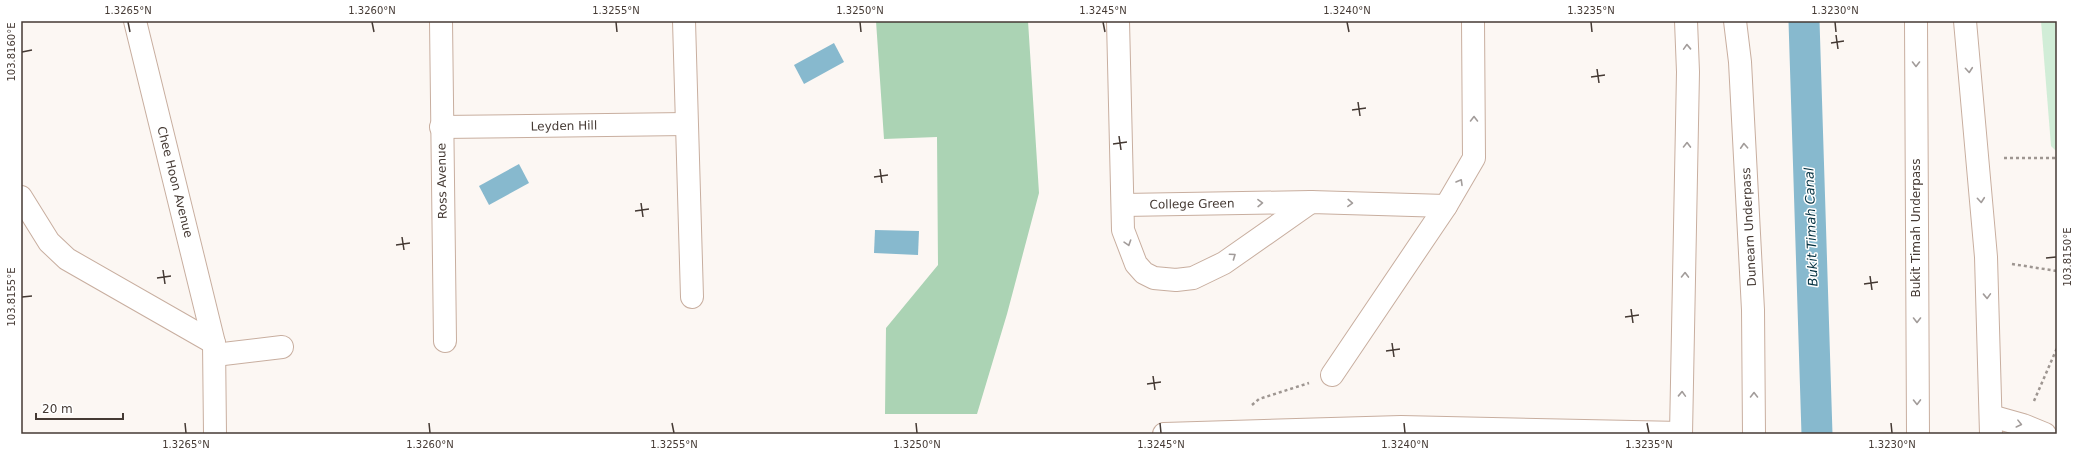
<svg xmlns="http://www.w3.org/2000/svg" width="2078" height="455" viewBox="0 0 2078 455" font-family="'DejaVu Sans',sans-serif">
<rect width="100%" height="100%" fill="#fcf7f3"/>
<!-- green -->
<polygon fill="#d1edd7" points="2041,21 2057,21 2057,152 2051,146"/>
<!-- forest -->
<polygon fill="#abd3b4" points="876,21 1028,21 1039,193 1007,314 977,414 885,414 886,328 938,265 937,137 884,139"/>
<!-- water -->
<g fill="#87b9ce">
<polygon points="834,43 844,62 804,84 794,65"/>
<polygon points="519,164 529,183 489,205 479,186"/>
<polygon points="875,230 919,231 918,255 874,253"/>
</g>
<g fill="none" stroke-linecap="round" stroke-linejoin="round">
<!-- canal -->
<polyline stroke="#87b9ce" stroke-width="31" points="1804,21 1817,434"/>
<!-- minor casing -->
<g stroke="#c8ae9f" stroke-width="24">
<g id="minor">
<polyline points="135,21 214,343 215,434"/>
<polyline points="441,21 445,341"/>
<polyline points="684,21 692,297"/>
<polyline points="1118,21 1123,230 1136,264 1144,273 1154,278 1176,280 1193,278 1224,263 1311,202"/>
<polyline points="441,127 686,124"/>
<polyline points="21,197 49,242 67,259 214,343"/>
<polyline points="1123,205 1311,202 1446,206"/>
<polyline points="215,355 282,347"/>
<polyline points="1332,375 1446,206 1474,158 1473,21"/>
<polyline points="1991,416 2023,425 2045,434"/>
<polyline points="1164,434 1401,427 1681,433"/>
</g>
</g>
<!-- highway casing -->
<g stroke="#c8ae9f" stroke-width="24">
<g id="highway">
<polyline points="1735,21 1740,62 1753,310 1754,434"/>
<polyline points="1916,21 1918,434"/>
<polyline points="1965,21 1986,257 1991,434"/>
<polyline points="1681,434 1688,72 1686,21"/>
</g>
</g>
<!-- path -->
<g stroke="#9e9691" stroke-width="2.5" stroke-dasharray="3 3" stroke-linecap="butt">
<polyline points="2004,158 2057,158"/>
<polyline points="2012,264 2057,271"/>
<polyline points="2034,401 2057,348"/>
<polyline points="1252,405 1259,399 1309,383"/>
</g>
<!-- minor -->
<use href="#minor" stroke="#fff" stroke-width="22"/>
<!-- highway -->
<use href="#highway" stroke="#fff" stroke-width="22"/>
</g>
<!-- one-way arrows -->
<defs><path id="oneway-chevron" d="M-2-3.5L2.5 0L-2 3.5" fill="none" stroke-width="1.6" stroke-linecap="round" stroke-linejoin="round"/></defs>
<g stroke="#a29c9a">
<use href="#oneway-chevron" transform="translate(1687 47) rotate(-92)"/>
<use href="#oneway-chevron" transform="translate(1916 64) rotate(90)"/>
<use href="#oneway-chevron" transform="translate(1969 70) rotate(85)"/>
<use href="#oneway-chevron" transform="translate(1474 119) rotate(-90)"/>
<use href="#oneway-chevron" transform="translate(1687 145) rotate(-89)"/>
<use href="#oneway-chevron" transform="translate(1744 146) rotate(-93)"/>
<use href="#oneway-chevron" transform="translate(1460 182) rotate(-60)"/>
<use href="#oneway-chevron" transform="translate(1981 200) rotate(85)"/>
<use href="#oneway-chevron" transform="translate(1260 203) rotate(-1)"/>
<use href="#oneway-chevron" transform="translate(1350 203) rotate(2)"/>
<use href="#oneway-chevron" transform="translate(1128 243) rotate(72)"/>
<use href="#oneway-chevron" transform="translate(1233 256) rotate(-35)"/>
<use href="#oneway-chevron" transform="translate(1685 275) rotate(-89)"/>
<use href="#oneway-chevron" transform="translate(1987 296) rotate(88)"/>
<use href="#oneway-chevron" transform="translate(1917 320) rotate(90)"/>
<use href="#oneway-chevron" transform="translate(1682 394) rotate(-88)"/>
<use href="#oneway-chevron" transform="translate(1754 395) rotate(-90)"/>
<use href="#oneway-chevron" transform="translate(1917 402) rotate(89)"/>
<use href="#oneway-chevron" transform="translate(2019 424) rotate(14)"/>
</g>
<!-- ticks -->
<path fill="none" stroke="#453a34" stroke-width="1.5" d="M128 22 130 32M372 22 374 32M616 22 617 32M860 22 861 32M1103 22 1105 32M1347 22 1349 32M1591 22 1592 32M1835 22 1836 32M1836 35 1838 49M1831 43 1844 41M22 52 32 50M1597 69 1599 83M1591 77 1605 75M1358 102 1360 116M1352 110 1366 108M1119 136 1121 150M1113 144 1127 142M880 169 882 183M874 177 888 175M641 203 643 217M635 211 649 209M402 237 404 250M396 245 410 243M2046 258 2056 257M163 270 165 284M1870 276 1872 290M157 278 171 276M1864 284 1878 282M22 297 32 296M1631 309 1633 323M1625 317 1639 315M1392 343 1394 357M1386 351 1400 349M1153 376 1155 390M1147 384 1161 382M185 423 186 433M429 423 430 433M672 423 674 433M916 423 917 433M1160 423 1161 433M1404 423 1405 433M1647 423 1649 433M1891 423 1892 433"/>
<g text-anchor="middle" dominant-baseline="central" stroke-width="3" stroke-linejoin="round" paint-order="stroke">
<!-- street labels -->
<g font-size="12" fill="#453a34" stroke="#fff">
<text transform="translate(564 126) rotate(-1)">Leyden Hill</text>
<text transform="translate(442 181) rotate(-91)">Ross Avenue</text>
<text transform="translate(175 182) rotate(76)">Chee Hoon Avenue</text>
<text transform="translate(1192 204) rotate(-1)">College Green</text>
<text transform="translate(1749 227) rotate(-93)">Dunearn Underpass</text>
<text transform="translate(1916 228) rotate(-90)">Bukit Timah Underpass</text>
</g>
<!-- water labels -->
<g font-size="13" font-style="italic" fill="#023040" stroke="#fff">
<text transform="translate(1811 227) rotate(-92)">Bukit Timah Canal</text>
</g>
</g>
<!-- border -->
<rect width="2078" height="455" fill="none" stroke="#ffffff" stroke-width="44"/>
<!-- scale -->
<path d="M36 413v6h87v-6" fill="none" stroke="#453a34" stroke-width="2"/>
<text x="42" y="413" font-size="12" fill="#453a34" stroke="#ffffff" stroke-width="3" paint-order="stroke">20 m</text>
<rect x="22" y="22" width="2034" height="411" fill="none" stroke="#453a34" stroke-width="1.5"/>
<g font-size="10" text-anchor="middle" fill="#453a34">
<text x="128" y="14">1.3265°N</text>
<text x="372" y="14">1.3260°N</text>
<text x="616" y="14">1.3255°N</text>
<text x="860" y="14">1.3250°N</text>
<text x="1103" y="14">1.3245°N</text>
<text x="1347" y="14">1.3240°N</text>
<text x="1591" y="14">1.3235°N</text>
<text x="1835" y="14">1.3230°N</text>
<text transform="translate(11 52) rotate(-90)" y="4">103.8160°E</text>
<text transform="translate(2067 257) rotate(-90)" y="4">103.8150°E</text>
<text transform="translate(11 297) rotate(-90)" y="4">103.8155°E</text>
<text x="186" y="448">1.3265°N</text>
<text x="430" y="448">1.3260°N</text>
<text x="674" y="448">1.3255°N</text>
<text x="917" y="448">1.3250°N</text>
<text x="1161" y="448">1.3245°N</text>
<text x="1405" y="448">1.3240°N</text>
<text x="1649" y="448">1.3235°N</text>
<text x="1892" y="448">1.3230°N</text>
</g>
</svg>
